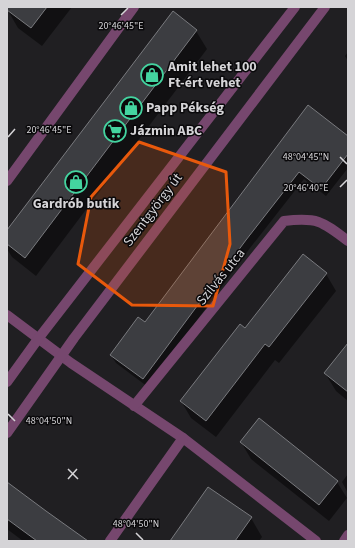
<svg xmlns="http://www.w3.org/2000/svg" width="355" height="548" viewBox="0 0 355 548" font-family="'Source Sans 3',sans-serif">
<rect width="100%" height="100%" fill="#201f22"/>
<!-- shadow -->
<g fill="#0007">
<polygon points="9,7 72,7 42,46 18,28 7,9"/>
<polygon points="196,31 207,49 36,276 12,257 7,249 7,231"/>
<polygon points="348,52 348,61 345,56"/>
<polygon points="309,106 348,137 348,168 326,196 304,179 250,248 148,387 116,363 111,355 145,324"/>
<polygon points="326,274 336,291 279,363 275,360 216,437 191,418 181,401 245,330"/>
<polygon points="348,345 348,401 336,391 325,373"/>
<polygon points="241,442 337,482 347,498 329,521 251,459"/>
<polygon points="348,474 348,493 342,482"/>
<polygon points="7,486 85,541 23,541 7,529"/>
<polygon points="251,518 262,537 259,541 173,541"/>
</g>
<!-- building -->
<g fill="#3c3d41" stroke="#797a7e">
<polygon points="7,7 47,7 31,28 7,10"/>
<polygon points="173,11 197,30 25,258 7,244 7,230"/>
<polygon points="308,105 348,136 348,154 321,189 299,172 246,240 143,379 110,355 138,317 145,322"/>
<polygon points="303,254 327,273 269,347 265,344 206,421 180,401 240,324 245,328"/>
<polygon points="348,343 348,392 324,373"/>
<polygon points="259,418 338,481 319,505 240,442"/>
<polygon points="7,482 46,511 88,541 37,541 7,519"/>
<polygon points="208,487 252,517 235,541 170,541"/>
</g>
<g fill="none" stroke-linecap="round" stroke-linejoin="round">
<!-- minor -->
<g stroke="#76476e" stroke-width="10">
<polyline points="7,181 134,7"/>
<polyline points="7,315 71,363 183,438 316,541"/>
<polyline points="7,382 38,339 295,7"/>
<path d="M134 406 284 221C317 217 322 221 348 241"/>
<polyline points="7,433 74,338 325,7"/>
<polyline points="110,541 183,438"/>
<polyline points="344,541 348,535"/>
</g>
</g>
<!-- marked area -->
<path fill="#e8590c" fill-opacity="0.2" stroke="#e8590c" stroke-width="3" stroke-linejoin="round" d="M139 142 226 172 230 244 213 306 132 305 78 264 91 197Z"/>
<!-- ticks -->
<path fill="none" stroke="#d5d4d7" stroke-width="1.5" d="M121 15 128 8M8 137 15 129M340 157 347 164M340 187 347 180M8 414 15 421M68 469 78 479M68 479 77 469M136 533 143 540"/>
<!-- icons -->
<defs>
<g id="shop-ring" transform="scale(1.15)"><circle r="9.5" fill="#0a090b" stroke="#44d4a0" stroke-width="1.5"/><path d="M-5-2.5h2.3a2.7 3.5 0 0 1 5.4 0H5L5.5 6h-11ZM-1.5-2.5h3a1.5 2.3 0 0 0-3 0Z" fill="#44d4a0"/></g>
<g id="supermarket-ring" transform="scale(1.15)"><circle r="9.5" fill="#0a090b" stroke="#44d4a0" stroke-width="1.5"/><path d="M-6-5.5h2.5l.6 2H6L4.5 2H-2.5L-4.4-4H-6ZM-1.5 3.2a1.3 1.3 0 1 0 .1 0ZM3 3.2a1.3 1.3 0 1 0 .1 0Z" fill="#44d4a0"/></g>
</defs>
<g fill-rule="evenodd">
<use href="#shop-ring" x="152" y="75"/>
<use href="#shop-ring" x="131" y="108"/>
<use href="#supermarket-ring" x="115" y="131"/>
<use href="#shop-ring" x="76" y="182"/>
</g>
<g text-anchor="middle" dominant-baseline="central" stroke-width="3" stroke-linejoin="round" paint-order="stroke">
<!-- poi labels -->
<g font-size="14" font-weight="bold" fill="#d5d4d7" stroke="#0a090b" text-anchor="start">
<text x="168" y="67">Amit lehet 100<tspan x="168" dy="16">Ft-ért vehet</tspan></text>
<text x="146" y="108">Papp Pékség</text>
<text x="130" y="131">Jázmin ABC</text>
<text x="76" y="204" text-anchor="middle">Gardrób butik</text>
</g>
<!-- street labels -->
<g font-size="14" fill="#d5d4d7" stroke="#0a090b">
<text transform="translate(153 210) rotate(-53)">Szentgyörgy út</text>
<text transform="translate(221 277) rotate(-51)">Szilvás utca</text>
</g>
</g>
<g font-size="10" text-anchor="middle" fill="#d5d4d7" stroke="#0a090b" stroke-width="3" stroke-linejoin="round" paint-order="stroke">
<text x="121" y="29">20°46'45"E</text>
<text x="49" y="133">20°46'45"E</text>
<text x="306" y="160">48°04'45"N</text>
<text x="306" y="191">20°46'40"E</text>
<text x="49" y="424">48°04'50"N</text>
<text x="136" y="527">48°04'50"N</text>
</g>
<!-- border -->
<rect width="355" height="548" fill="none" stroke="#d5d4d7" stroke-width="16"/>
</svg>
